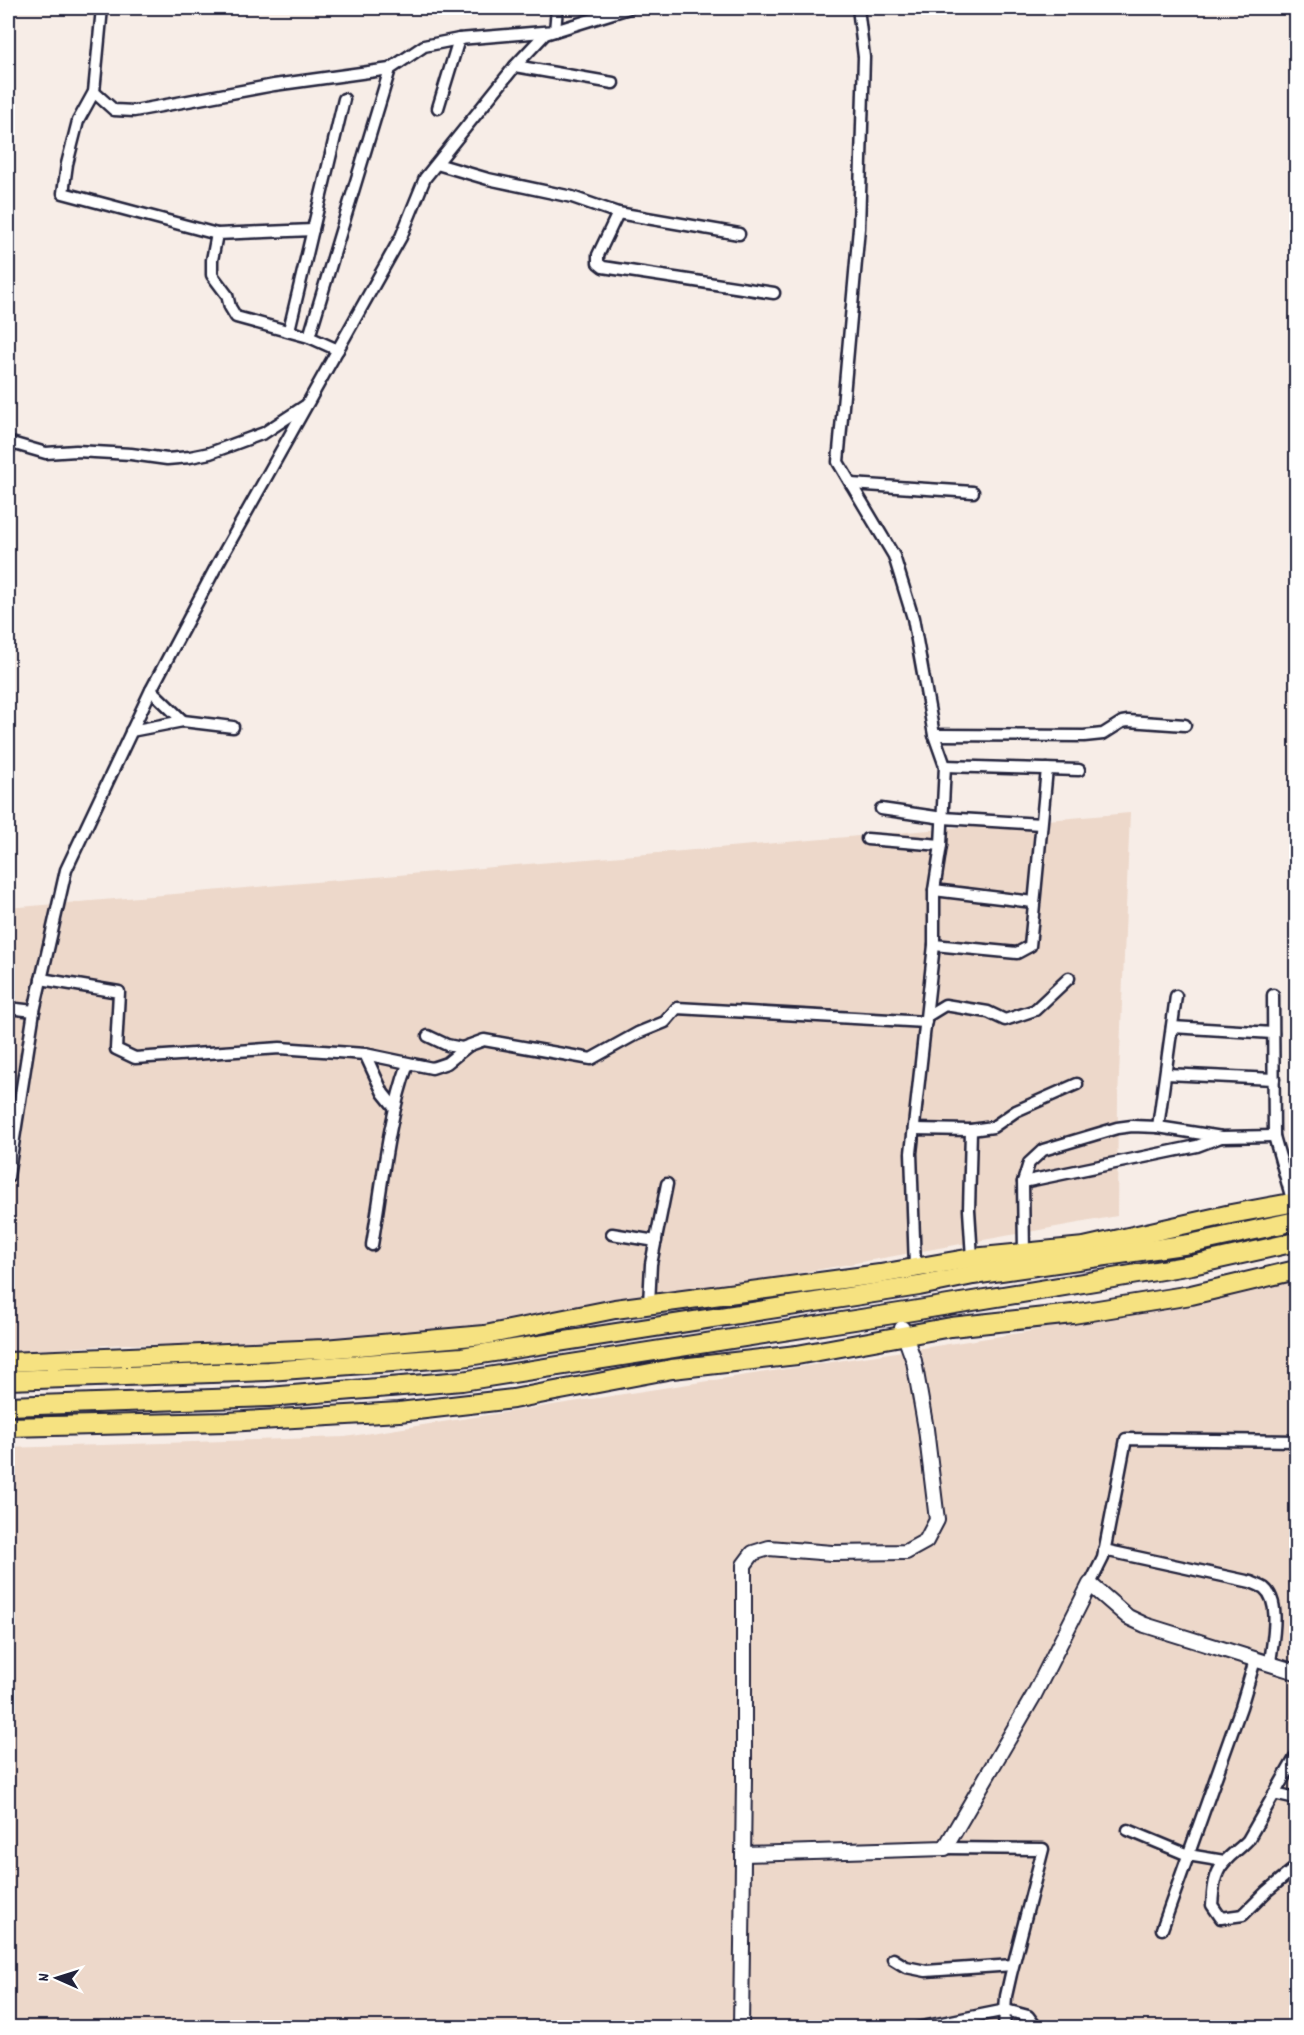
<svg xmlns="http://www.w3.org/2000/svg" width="1304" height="2035" viewBox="0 0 1304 2035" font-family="Dekko,sans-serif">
<rect width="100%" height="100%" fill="#f7ede7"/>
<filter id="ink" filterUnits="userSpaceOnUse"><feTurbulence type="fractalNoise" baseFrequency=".0167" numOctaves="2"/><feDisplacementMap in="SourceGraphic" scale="12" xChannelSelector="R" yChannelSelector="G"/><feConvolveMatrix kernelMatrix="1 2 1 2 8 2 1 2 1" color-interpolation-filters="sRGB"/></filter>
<g filter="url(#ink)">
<!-- built -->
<g fill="#edd8ca">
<polygon points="1130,813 1118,1099 1117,1216 516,1324 280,1347 124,1344 8,1352 8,908"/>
<polygon points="1296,1276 1296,2027 8,2027 8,1448 345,1437 1020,1333 1117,1315"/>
</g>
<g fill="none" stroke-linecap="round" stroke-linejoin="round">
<!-- minor casing -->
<g stroke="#22223b" stroke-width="15">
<g id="minor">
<polyline points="102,8 94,92 78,121 67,164 63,193 217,234 313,230"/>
<polyline points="858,8 864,57 859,228 838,462 894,556 913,618 934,735 945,766 941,845 934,890 934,945 911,1153 915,1267"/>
<polyline points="515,66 613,83"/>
<polyline points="94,92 114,110 134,111 274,85 390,69"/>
<polyline points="438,108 459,39"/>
<polyline points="437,164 488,179 572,197 618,213 739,234"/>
<polyline points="618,213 598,255 598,263 603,267 774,293"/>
<polyline points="217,234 212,260 212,275 227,295 230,307 236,317 309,337 338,350"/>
<polyline points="289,330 344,99"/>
<polyline points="309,337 390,69 424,46 459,39 555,31 557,8"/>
<polyline points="8,442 46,453 76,451 131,454 167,459 190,457 210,453 264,433 305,406"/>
<polyline points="851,484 973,492"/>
<polyline points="151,690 183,721"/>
<polyline points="131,731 183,721 233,727"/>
<polyline points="934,735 1084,736 1103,734 1122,722 1128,721 1185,725"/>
<polyline points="945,766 1079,770"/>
<polyline points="881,809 943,818 1041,824"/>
<polyline points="867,839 941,845"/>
<polyline points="934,890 1033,902"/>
<polyline points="934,945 1017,953 1030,946 1047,769"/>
<polyline points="41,979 119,992 116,1049 135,1058 280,1048 365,1054 432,1068 447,1063 468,1046"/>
<polyline points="1273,995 1274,1136 1293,1203"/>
<polyline points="8,1008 34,1011"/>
<polyline points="927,1016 945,1005 988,1012 1005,1020 1035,1010 1069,978"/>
<polyline points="1172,1027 1273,1033"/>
<polyline points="428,1036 447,1045 462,1048 484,1040 591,1059 638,1033 665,1022 677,1008 926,1022"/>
<polyline points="365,1054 383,1093 395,1108"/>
<polyline points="1166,1074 1274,1079"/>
<polyline points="1158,1127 1176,996"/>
<polyline points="914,1129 971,1130 993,1127 1016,1111 1077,1084"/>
<polyline points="971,1130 969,1210 972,1258"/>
<polyline points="8,1177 34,1011 66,870 151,690 217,565 401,237 425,178 515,66 545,34 629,8"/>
<polyline points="1023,1182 1197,1146 1221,1137"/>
<polyline points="612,1234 656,1241"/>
<path d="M372 1245C382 1187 388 1118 408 1064"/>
<polyline points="1024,1253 1023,1182 1029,1163 1043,1150 1117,1128 1132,1126 1158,1127 1222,1137 1274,1136"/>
<polyline points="649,1304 651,1264 667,1184"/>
<path d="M1104 1550 1251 1582C1255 1584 1261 1586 1264 1588 1282 1602 1272 1643 1270 1663"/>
<polyline points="1090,1584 1103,1558 1126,1439 1296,1441"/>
<path d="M1296 1756 1248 1840C1238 1851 1223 1859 1218 1872 1213 1881 1213 1895 1212 1905L1221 1918 1243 1915 1267 1891 1296 1867"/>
<polyline points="1274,1794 1296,1799"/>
<polyline points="1128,1830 1188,1855 1224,1861"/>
<polyline points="945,1848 1043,1849 1011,1974 1006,1996 1004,2028"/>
<polyline points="1162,1929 1241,1707 1255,1660"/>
<polyline points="893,1959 906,1967 926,1971 1013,1965"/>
<polyline points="917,2028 1006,2010 1028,2016 1037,2028"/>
</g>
</g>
<!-- tertiary casing -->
<g stroke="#22223b" stroke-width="18">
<g id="tertiary">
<polyline points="743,1854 945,1848 1034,1695 1090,1584 1128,1617 1145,1625 1296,1672"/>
<polyline points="741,2028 744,1778 744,1565 753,1553 769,1548 832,1553 906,1552 926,1541 937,1520 926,1429 914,1361 902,1328"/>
</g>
</g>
<!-- trunk casing -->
<g stroke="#22223b" stroke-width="22">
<g id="trunk">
<polyline points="8,1362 324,1349 485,1335 615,1309 880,1274 972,1258 1084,1247 1231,1214 1296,1202"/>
<polyline points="8,1380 268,1371 462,1357 919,1286 973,1275 1190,1244 1296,1221"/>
<polyline points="8,1406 269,1397 462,1381 906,1312 1192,1265 1296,1242"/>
<polyline points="8,1427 227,1422 399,1412 513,1399 672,1369 797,1355 951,1327 1073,1314 1191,1295 1296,1270"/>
</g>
</g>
<!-- minor -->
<use href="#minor" stroke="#fff" stroke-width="10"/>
<!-- tertiary -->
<use href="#tertiary" stroke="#fff" stroke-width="14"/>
<!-- trunk -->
<use href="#trunk" stroke="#f6e281" stroke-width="18"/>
</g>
</g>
<!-- margin -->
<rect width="1304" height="2035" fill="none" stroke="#fff" stroke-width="30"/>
<rect x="15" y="15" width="1274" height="2005" fill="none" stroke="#22223b" stroke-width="2" filter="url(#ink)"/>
<!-- north arrow -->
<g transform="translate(57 1978) rotate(273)" stroke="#ffffff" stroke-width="4.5" paint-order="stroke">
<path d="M0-4.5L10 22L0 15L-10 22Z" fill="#22223b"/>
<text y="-9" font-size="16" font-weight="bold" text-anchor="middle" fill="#22223b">N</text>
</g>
</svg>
